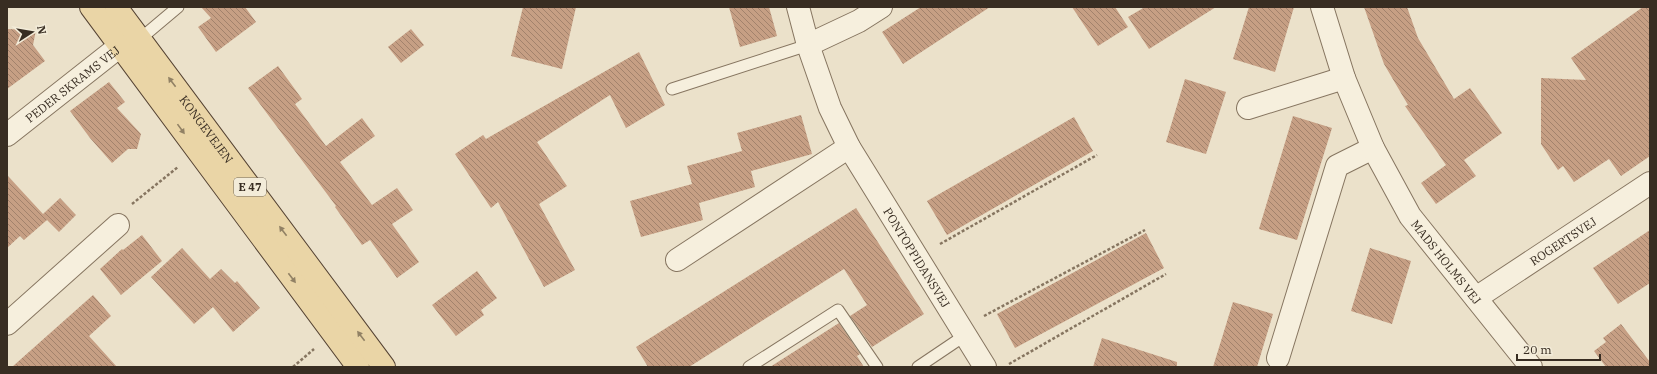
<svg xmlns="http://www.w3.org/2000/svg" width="1657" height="374" viewBox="0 0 1657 374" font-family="'IBM Plex Serif',serif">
<defs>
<pattern id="building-back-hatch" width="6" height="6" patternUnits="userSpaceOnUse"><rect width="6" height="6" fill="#c69f84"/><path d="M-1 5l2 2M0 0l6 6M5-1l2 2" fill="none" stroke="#a2826c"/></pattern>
</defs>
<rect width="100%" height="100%" fill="#ebe1ca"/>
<!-- building -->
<g fill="url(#building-back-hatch)">
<polygon points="201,7 245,7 256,22 216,52 198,27 211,18"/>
<polygon points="523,7 576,7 562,69 511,56"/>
<polygon points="729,7 769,7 777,36 740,47"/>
<polygon points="921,7 990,7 903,64 882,32"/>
<polygon points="1072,7 1115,7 1128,27 1098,46"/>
<polygon points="1145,7 1216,7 1149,49 1128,17"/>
<polygon points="1249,7 1294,7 1275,72 1233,59"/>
<polygon points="1364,7 1407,7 1418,38 1454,99 1470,88 1502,133 1464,160 1476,176 1436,204 1421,183 1446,165 1405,106 1408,105 1384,64"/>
<polygon points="1643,7 1650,7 1650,156 1621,176 1609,159 1574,182 1563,166 1558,170 1541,144 1541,78 1586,80 1571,58"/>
<polygon points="7,29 36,30 33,45 45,61 7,89"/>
<polygon points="411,29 424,45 401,63 388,47"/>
<polygon points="639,52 665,105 626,128 610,95 537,142 567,186 539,204 575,270 544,287 498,202 491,208 455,154 483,135 486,139"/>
<polygon points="278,66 302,99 295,104 326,146 362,118 375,136 340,162 372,205 397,188 413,210 392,224 419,262 397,278 370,240 362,245 335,207 336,206 248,88"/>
<polygon points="1185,79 1226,92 1206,154 1166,142"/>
<polygon points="109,82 125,102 117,108 141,134 137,149 128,149 112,163 90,138 70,111"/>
<polygon points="801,115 812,154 751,171 755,187 699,203 703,220 641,237 630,201 692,184 687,166 742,151 737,133"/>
<polygon points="1293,116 1332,128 1297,240 1259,229"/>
<polygon points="1074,117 1093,151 947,235 927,201"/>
<polygon points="7,175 43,214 60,198 76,215 59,232 47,220 24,240 20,236 7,248"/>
<polygon points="856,208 924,314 872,347 850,316 867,305 844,269 689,367 648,367 636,347"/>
<polygon points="1650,230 1650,283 1618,304 1593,268"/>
<polygon points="1146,233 1164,268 1015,348 997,314"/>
<polygon points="142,235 162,261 121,295 100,269 122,249 123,250"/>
<polygon points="182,248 210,279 221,269 235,283 237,281 260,308 233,332 213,307 194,324 151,277"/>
<polygon points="1370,248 1411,261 1392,324 1351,311"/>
<polygon points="477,271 497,298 481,310 484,315 456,336 432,305"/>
<polygon points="93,295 111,316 89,336 117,367 12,367"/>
<polygon points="1233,302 1273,314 1257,367 1213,367"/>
<polygon points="839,323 860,354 857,356 864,367 770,367"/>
<polygon points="1621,324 1650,362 1650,367 1606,367 1594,351 1606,342 1603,338"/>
<polygon points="1102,338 1177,362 1177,367 1093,367"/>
</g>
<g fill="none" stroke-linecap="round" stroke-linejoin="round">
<!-- service casing -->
<g stroke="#867560" stroke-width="13">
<g id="service">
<polyline points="140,39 178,7"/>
<polyline points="672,89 808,45"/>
<polyline points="749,367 838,310 877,367"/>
<polyline points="918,367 964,336"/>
</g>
</g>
<!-- minor casing -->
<g stroke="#867560" stroke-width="24">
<g id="minor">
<path id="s1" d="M798 7 808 45 830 108 849 147 985 367"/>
<polyline points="808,45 859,21 881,7"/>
<polyline points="1248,108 1344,78"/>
<path id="s2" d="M7 135 120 46 138 40"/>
<polyline points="677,260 849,147"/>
<path id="s3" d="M1476 298 1650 183"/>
<polyline points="7,324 118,225"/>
<polyline points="1278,358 1337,166 1373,148"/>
</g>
</g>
<!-- tertiary casing -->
<g stroke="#867560" stroke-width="24">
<g id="tertiary">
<path id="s4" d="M1322 7 1344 78 1373 148 1410 216 1531 367"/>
</g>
</g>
<!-- primary casing -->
<g stroke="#554333" stroke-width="24">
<g id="primary">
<polyline points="91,7 358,367"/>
<path id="s5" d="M116 7 384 367"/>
</g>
</g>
<!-- path -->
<g stroke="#867560" stroke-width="2.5" stroke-dasharray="3 2" stroke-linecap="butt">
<polyline points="1650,7 1650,8"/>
<polyline points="132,204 178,167"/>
<polyline points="940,244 1097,155"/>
<polyline points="984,316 1145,230"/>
<polyline points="1009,364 1166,274"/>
<polyline points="293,367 314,349"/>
</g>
<!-- service -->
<use href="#service" stroke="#f6efdd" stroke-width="11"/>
<!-- minor -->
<use href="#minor" stroke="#f6efdd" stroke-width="22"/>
<!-- tertiary -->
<use href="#tertiary" stroke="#f6efdd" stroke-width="22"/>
<!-- primary -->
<use href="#primary" stroke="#ead5a6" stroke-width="22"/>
</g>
<!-- one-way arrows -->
<defs><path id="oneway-solid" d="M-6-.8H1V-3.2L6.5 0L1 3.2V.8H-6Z"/></defs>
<g fill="#918164">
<use href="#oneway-solid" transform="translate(172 82) rotate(-127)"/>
<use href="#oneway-solid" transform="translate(181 129) rotate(54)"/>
<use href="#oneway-solid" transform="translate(283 231) rotate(-127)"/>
<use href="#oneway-solid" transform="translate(292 278) rotate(53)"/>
<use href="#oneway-solid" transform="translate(361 336) rotate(-127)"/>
</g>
<g text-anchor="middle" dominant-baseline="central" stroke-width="3.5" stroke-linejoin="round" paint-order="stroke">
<!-- shield labels -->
<rect fill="#f3ecd9" stroke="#706659" stroke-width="1" x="234" y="178" width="32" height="18" rx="3"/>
<g font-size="11" font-weight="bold" fill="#382d22">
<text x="250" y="187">E 47</text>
</g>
<!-- street labels -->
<g font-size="12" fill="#382d22" stroke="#f3ecd9">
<text stroke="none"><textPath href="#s2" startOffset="83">PEDER SKRAMS VEJ</textPath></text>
<text stroke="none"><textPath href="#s5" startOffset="152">KONGEVEJEN</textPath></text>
<text stroke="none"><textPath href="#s3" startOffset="104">ROGERTSVEJ</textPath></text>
<text stroke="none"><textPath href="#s1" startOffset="279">PONTOPPIDANSVEJ</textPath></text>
<text stroke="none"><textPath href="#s4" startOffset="286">MADS HOLMS VEJ</textPath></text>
</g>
</g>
<!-- border -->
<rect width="1657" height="374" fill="none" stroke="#382d22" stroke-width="16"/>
<!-- north arrow -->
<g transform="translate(32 32) rotate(78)" stroke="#f3ecd9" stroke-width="3" paint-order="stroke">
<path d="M0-3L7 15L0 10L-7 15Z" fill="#382d22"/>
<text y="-6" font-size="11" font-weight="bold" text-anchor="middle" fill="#382d22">N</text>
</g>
<!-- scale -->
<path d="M1517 354v6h83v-6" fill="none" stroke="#382d22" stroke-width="2"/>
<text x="1523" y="354" font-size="12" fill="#382d22" stroke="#f3ecd9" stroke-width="3" paint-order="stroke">20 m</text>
</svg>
